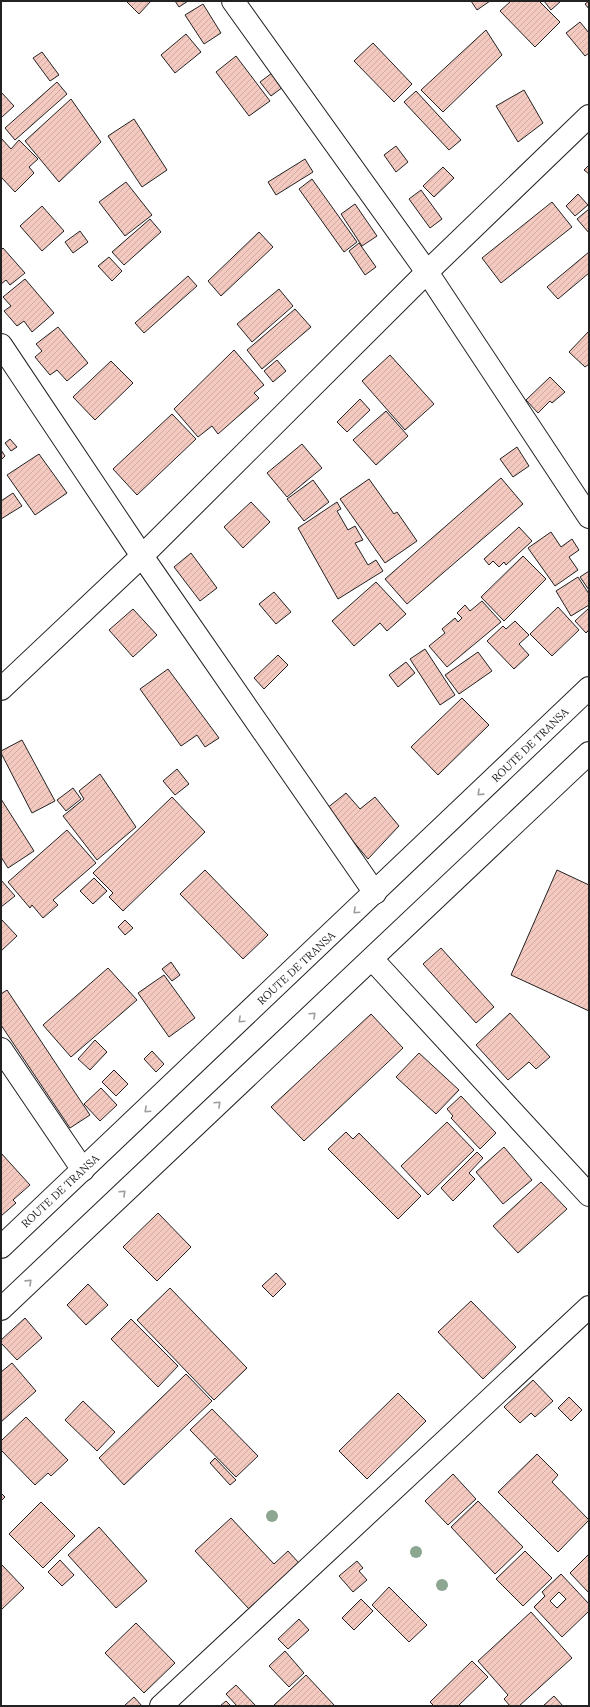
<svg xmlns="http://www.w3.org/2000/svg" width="590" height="1707" viewBox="0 0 590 1707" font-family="Lora,serif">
<defs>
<pattern id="building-hatch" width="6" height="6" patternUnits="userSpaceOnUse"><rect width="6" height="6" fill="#f3c9c0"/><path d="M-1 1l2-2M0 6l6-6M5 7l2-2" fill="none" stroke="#d0aca5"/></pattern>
</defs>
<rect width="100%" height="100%" fill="#fff"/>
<!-- building -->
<g fill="url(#building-hatch)" stroke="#222" fill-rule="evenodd">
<polygon points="128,1 151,1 139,14 127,2"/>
<polygon points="175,1 188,1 179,7"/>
<polygon points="471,1 490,1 477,10"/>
<polygon points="511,1 539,1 560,22 535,47 500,11"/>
<polygon points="544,1 561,1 551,10"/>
<polygon points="589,1 589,9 585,4"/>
<polygon points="203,4 221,33 204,44 185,15"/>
<polygon points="580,22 589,33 589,53 585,56 566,33"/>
<polygon points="486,30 502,55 443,112 421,90"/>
<polygon points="186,34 201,52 175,73 161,55"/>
<polygon points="373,43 412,84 394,102 354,61"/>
<polygon points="42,52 59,75 50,81 33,58"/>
<polygon points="236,56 270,101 249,116 216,72"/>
<polygon points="276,70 287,84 271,96 260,82"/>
<polygon points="57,82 67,94 15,140 5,128"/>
<polygon points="524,90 543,123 518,142 496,106"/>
<polygon points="416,91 461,140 449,150 404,102"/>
<polygon points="1,92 14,106 2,117 1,116"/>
<polygon points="71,99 101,142 59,182 25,141"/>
<polygon points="134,119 167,170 142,187 108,136"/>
<polygon points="1,138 11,149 19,140 38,159 29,167 34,173 15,192 1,177"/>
<polygon points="396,146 408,162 396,172 384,155"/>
<polygon points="305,159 313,172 276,195 268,182"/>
<polygon points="589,165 589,174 584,170"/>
<polygon points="443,167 454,178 434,197 423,186"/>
<polygon points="312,179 357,242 344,252 299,189"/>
<polygon points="126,182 152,215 125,236 99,202"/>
<polygon points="421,190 442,219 430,228 409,199"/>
<polygon points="578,194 588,205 575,216 566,206"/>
<polygon points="552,202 572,227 501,283 482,258"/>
<polygon points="355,204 377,236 362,246 341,214"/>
<polygon points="42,206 64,231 42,251 20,226"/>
<polygon points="589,209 589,233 577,219"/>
<polygon points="150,219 161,232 124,265 112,252"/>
<polygon points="80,231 88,242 73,253 65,242"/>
<polygon points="259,232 273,247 221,296 208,281"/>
<polygon points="359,243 376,267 365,275 349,251"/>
<polygon points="3,248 25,273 10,285 6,280 1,284 1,250"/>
<polygon points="589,252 589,273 558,299 547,287"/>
<polygon points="109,257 122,271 112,281 98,266"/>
<polygon points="188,276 197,286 144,333 135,323"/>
<polygon points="25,279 54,313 32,332 24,321 17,326 4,311 11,306 3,297"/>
<polygon points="279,289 293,306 252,342 237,324"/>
<polygon points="295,309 311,327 262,369 247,350"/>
<polygon points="58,327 88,363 67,381 57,370 50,375 35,357 42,351 36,344"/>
<polygon points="589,331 589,364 585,367 569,352"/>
<polygon points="234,350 264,385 254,393 259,398 218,434 212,426 198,437 174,409"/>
<polygon points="390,355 434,404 405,430 362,381"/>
<polygon points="277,360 286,371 273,382 264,371"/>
<polygon points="111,361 133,383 95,420 73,397"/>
<polygon points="550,377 565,392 552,403 550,401 538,413 526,400"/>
<polygon points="360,399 370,410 347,432 337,422"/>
<polygon points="386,411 408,436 376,465 353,440"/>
<polygon points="172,414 196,439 137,495 113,469"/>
<polygon points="10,439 17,447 11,451 5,443"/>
<polygon points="302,444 322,468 287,497 267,473"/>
<polygon points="517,447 529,466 513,477 500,459"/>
<polygon points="1,450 5,456 1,460"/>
<polygon points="39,454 67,493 35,515 7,475"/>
<polygon points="501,478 523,504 407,604 385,579"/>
<polygon points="369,479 394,514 397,512 417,541 385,563 340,499"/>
<polygon points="313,480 329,502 304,521 287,499"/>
<polygon points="13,493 22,506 1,519 1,501"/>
<polygon points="251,502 270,522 243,548 224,527"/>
<polygon points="337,502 341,509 337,511 348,530 355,526 363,540 355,543 368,565 376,560 383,571 338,599 298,528"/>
<polygon points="519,527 532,541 506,565 504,562 499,567 493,561 489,565 484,559"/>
<polygon points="551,532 561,547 572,539 579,550 569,557 578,570 555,586 528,548"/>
<polygon points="191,553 217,588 200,601 174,567"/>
<polygon points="523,556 546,579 504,621 481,597"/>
<polygon points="589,571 589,590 580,577"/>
<polygon points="578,577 589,594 589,605 571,616 556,591"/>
<polygon points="376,582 406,614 387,631 380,623 354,646 332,621"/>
<polygon points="274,592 291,612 276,624 259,604"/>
<polygon points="482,601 501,622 447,667 429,646 445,633 442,629 455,618 458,622 462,618 457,613 465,605 470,611"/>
<polygon points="558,607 579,630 552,656 530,634"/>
<polygon points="589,608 589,630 586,633 575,621"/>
<polygon points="133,609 157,635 133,657 109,630"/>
<polygon points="515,621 529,635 519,644 529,655 514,669 487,641 503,626 506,629"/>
<polygon points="425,649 455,695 440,705 410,659"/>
<polygon points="478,652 492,671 459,694 445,675"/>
<polygon points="278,655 288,665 264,689 254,678"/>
<polygon points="406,662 415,673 398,687 389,675"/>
<polygon points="168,669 219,738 205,747 197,735 181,746 140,689"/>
<polygon points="462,698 489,725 438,775 411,747"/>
<polygon points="22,740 55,801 32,813 1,753 1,751"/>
<polygon points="177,769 189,784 175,795 163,781"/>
<polygon points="100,774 136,827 97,860 63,816 84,799 79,791"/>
<polygon points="73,788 81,799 66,811 57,800"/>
<polygon points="346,793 360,809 375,797 399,826 368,859 326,809"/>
<polygon points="172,797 205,832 123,911 109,897 113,893 93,873"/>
<polygon points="1,799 34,851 8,868 1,857"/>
<polygon points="67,830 96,863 53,900 58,905 43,918 32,905 30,908 8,882"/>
<polygon points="205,870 268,935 243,959 180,894"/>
<polygon points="557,870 589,885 589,1011 511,975"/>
<polygon points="94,878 107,891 93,904 80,891"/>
<polygon points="1,880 15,896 1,907"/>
<polygon points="1,919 17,936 1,951"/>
<polygon points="125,920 133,928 125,935 118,927"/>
<polygon points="441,948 494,1007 476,1023 423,964"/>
<polygon points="171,962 180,975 172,981 162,969"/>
<polygon points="108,968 137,1000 71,1057 43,1025"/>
<polygon points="164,975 195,1018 169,1037 138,993"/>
<polygon points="7,990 90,1115 70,1128 1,1025 1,994"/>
<polygon points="510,1013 550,1057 536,1069 529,1062 508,1080 476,1045"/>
<polygon points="371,1014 403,1048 304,1141 271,1107"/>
<polygon points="95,1040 107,1052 90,1070 78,1059"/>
<polygon points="152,1051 164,1064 156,1072 144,1059"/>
<polygon points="419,1053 459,1090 436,1114 396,1077"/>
<polygon points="114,1070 128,1084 116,1096 102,1082"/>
<polygon points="101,1088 117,1105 100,1121 84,1104"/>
<polygon points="461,1096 496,1133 480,1149 451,1118 453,1116 447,1109"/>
<polygon points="447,1122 474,1150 428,1195 401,1166"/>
<polygon points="346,1132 353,1139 359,1133 421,1196 398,1219 328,1149"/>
<polygon points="504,1147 532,1180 503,1204 476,1172"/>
<polygon points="477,1152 483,1158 469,1173 475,1179 453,1201 441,1188"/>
<polygon points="1,1153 30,1185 13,1200 16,1203 1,1216"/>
<polygon points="541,1182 567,1209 518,1253 493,1226"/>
<polygon points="158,1213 191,1247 157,1281 123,1247"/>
<polygon points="276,1273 286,1284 273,1297 262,1286"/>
<polygon points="88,1284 108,1305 86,1325 67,1305"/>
<polygon points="170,1288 247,1368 214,1400 137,1320"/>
<polygon points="471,1301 516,1347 483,1379 438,1332"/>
<polygon points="25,1318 42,1338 17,1360 1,1343 1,1340"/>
<polygon points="131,1319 178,1366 158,1387 111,1339"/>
<polygon points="12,1363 36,1391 1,1422 1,1372"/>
<polygon points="186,1374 212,1401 124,1485 99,1458"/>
<polygon points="533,1380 553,1401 535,1417 531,1413 520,1423 504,1407"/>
<polygon points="398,1393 426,1421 367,1479 339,1451"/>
<polygon points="569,1397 582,1410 571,1421 558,1408"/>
<polygon points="83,1401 115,1432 97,1451 65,1420"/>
<polygon points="212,1409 258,1456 236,1477 190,1430"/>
<polygon points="26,1417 68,1460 51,1476 48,1473 35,1485 1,1450 1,1441"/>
<polygon points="537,1454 558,1475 552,1482 589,1520 558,1552 498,1492"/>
<polygon points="215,1458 236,1480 230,1485 210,1463"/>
<polygon points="453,1474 476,1499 448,1525 425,1501"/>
<polygon points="1,1493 5,1497 1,1501"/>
<polygon points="478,1501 523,1547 495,1574 451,1527"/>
<polygon points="41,1502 75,1536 43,1568 9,1534"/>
<polygon points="231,1518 274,1564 288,1551 299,1563 249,1609 195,1551"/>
<polygon points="99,1527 147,1581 116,1608 68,1555"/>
<polygon points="525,1551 552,1578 523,1606 496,1579"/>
<polygon points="589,1554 589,1593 570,1573"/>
<polygon points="60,1560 74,1575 62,1586 48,1572"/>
<polygon points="357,1561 363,1568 359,1571 367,1580 353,1592 339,1576"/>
<polygon points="1,1564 24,1588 1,1610"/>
<path d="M561 1574 589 1604V1611L562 1637 534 1607 545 1596 542 1592ZM559 1592 566 1599 557 1608 550 1601Z"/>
<polygon points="389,1587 427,1625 409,1642 372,1605"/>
<polygon points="361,1599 373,1611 354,1630 342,1618"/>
<polygon points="531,1612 572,1658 519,1706 510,1706 504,1699 508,1695 478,1661"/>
<polygon points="299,1619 309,1630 288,1649 278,1639"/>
<polygon points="136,1623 175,1663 144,1693 105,1653"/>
<polygon points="285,1651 304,1673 289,1687 269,1666"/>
<polygon points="472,1661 488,1677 458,1706 434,1706 430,1702"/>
<polygon points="306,1675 335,1706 273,1706"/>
<polygon points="236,1685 256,1706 237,1706 226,1694"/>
<polygon points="554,1696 563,1706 543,1706"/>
<polygon points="134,1697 142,1706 124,1706"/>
<polygon points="226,1701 231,1706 220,1706"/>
</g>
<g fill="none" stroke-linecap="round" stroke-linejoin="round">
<!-- minor casing -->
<g stroke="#222" stroke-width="24">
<g id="minor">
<polyline points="233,1 427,272 589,517"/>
<polyline points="1,345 142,556 375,893"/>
<polyline points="1,689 142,556 427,272 589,116"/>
<polyline points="372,959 589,1195"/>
<polyline points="1,1049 83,1170"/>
<polyline points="161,1706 589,1307"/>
</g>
</g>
<!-- primary casing -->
<g stroke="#222" stroke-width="24">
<g id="primary">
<polyline points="1,1247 589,688"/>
<polyline points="1,1309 589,753"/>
</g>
</g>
<!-- minor -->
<use href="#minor" stroke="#fff" stroke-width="22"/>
<!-- primary -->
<use href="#primary" stroke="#fff" stroke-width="22"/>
</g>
<!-- trees -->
<g fill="#8da692">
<circle cx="272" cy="1516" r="6"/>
<circle cx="416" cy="1552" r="6"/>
<circle cx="442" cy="1585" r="6"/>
</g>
<!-- one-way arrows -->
<defs><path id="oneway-chevron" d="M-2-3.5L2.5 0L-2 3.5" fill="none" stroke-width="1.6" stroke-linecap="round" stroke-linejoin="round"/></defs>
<g stroke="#9c9c9c">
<use href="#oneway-chevron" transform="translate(480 793) rotate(136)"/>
<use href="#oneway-chevron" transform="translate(356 911) rotate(137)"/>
<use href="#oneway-chevron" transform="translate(313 1015) rotate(-43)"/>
<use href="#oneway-chevron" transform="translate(241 1020) rotate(137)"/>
<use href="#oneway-chevron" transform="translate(218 1104) rotate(-43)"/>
<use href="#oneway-chevron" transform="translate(147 1110) rotate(137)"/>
<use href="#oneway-chevron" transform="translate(123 1193) rotate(-43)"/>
<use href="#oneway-chevron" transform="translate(29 1282) rotate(-44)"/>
</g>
<g text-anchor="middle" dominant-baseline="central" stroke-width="3" stroke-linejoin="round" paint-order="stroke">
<!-- street labels -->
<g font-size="11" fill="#222" stroke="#fff">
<text transform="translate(530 745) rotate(-44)">ROUTE DE TRANSA</text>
<text transform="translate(296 968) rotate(-43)">ROUTE DE TRANSA</text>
<text transform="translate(60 1191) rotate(-43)">ROUTE DE TRANSA</text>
</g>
</g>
<!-- border -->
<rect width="590" height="1707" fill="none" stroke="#222222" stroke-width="4"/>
</svg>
